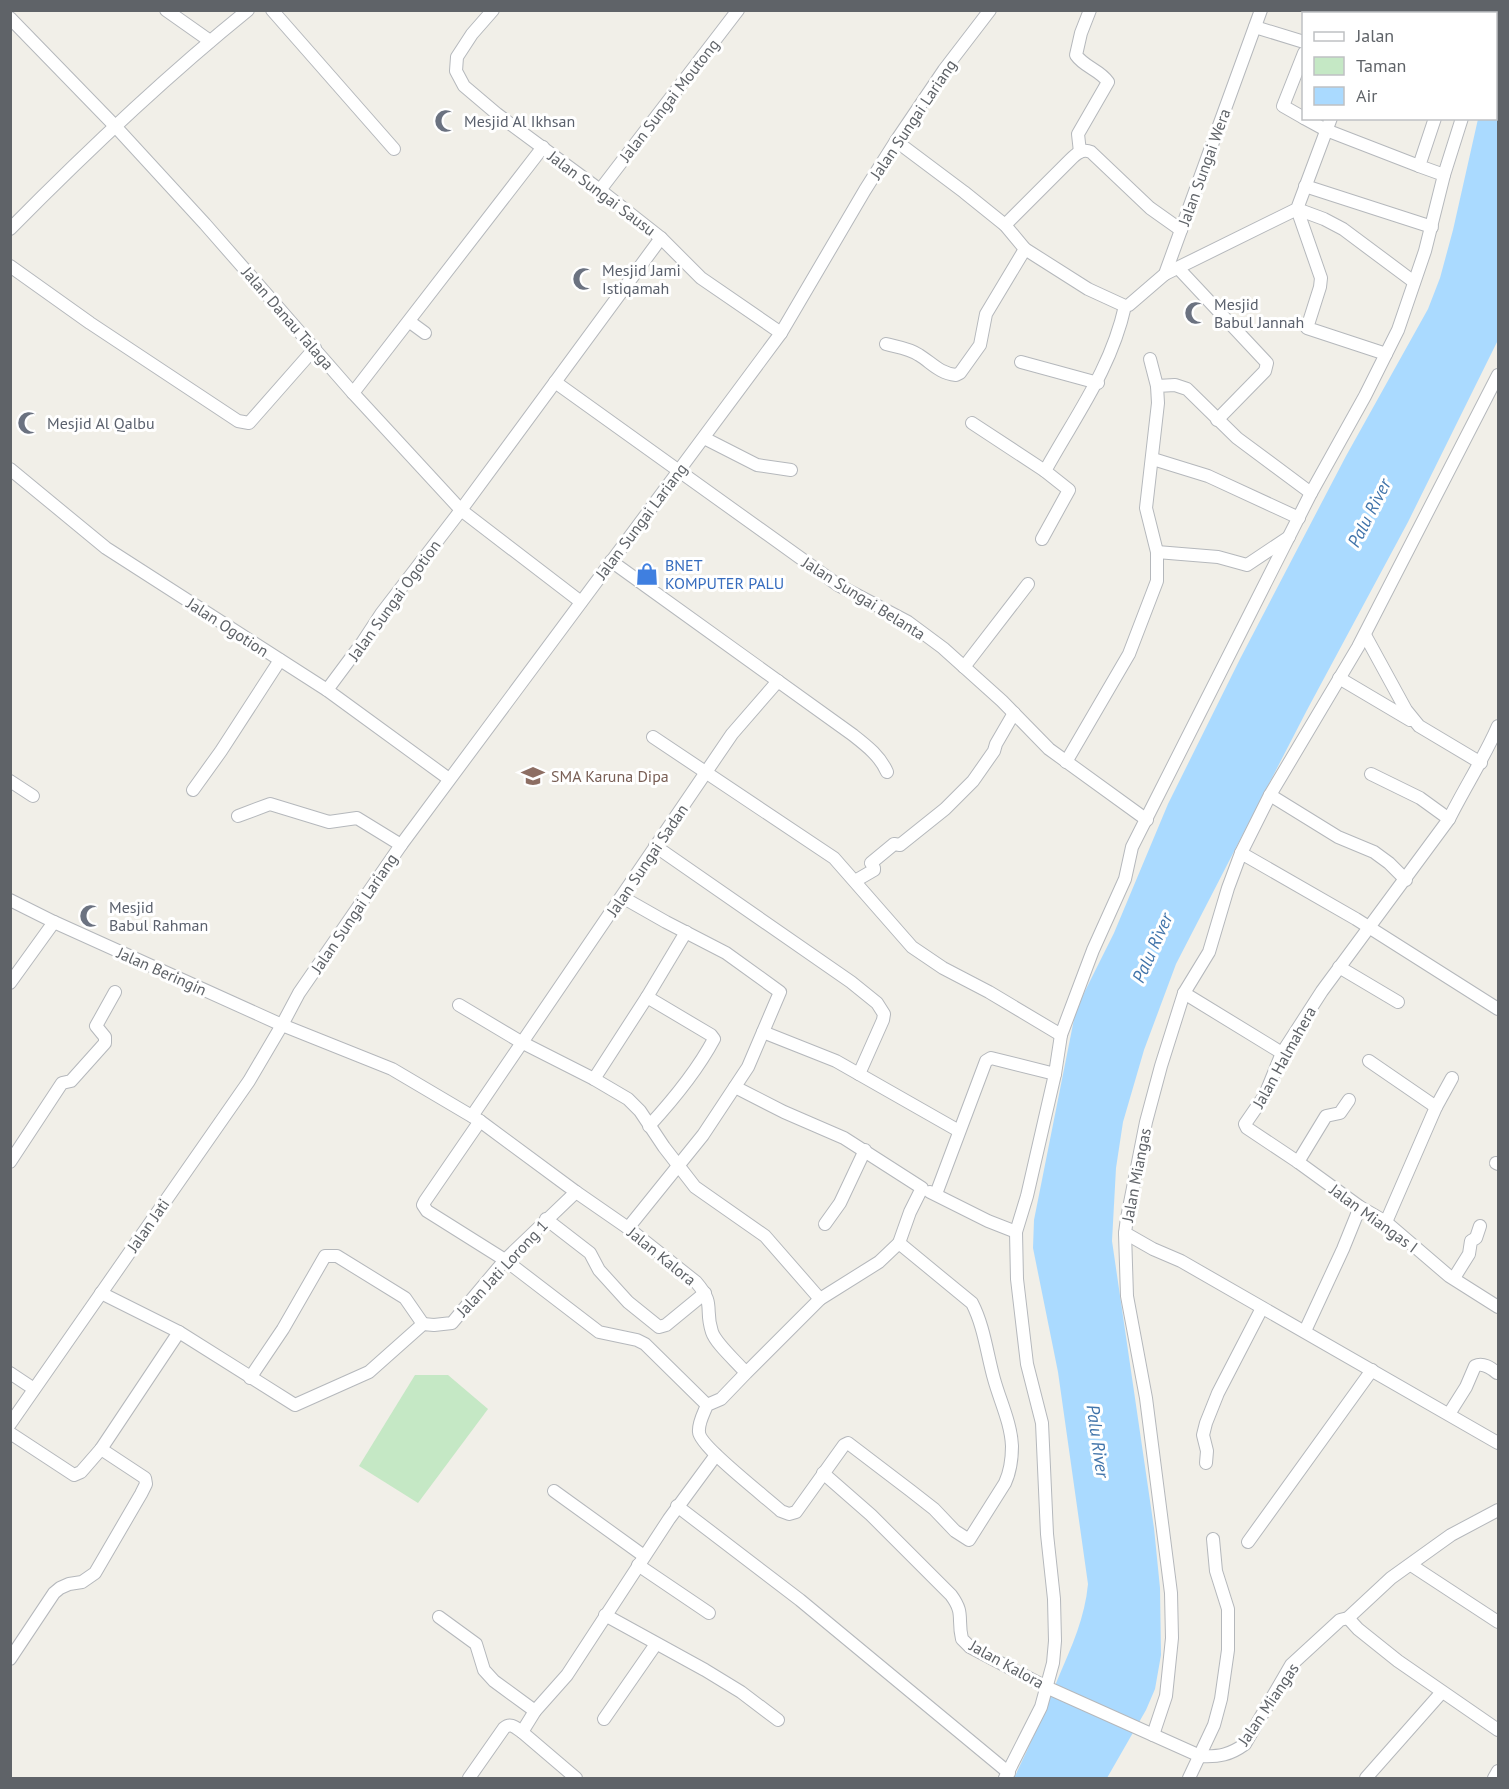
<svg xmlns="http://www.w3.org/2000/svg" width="1509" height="1789" viewBox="0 0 1509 1789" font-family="'PT Sans',sans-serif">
<rect width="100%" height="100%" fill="#f1efe8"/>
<!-- green -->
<polygon fill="#c5e8c5" points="415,1375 448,1375 488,1409 418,1503 359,1466"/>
<!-- water -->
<path fill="#aadaff" d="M1498 40V340L1408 522 1307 710 1176 964 1144 1050 1123 1122 1116 1168 1112 1241 1154 1528 1160 1588 1161 1655 1155 1689 1146 1710 1107 1778H1014C1030 1745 1045 1711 1059 1676 1072 1646 1085 1617 1088 1584L1058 1372 1033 1248 1034 1220 1076 1009 1114 933 1168 804 1240 659 1346 456 1428 309 1440 278 1453 230 1478 119 1496 118V51Z"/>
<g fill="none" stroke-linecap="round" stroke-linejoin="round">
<!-- minor casing -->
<g stroke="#b5b8bc" stroke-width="14">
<g id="minor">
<polyline points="166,10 210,41"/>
<polyline points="272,10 394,149"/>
<polyline points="493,10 472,34 457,57 456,71 464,86 497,114 600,190 661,238 701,278 781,333"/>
<polyline points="1379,14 1380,10"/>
<polyline points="1467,14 1468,10"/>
<polyline points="1491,14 1492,10"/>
<polyline points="10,18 115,126 205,224 353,393 461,510 581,602"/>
<polyline points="1255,27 1304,42"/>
<polyline points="1304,53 1283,106 1304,118"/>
<polyline points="1304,118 1326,130 1419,166"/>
<polyline points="896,141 964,192 1005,225 1025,249 1088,289 1125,306 1129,305 1165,274 1261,10"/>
<path d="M1080 152 1078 134 1108 82C1100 70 1084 67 1076 55L1081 33 1090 10"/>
<polyline points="1444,175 1462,118"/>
<polyline points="1305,186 1432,227"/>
<polyline points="600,190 738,10"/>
<polyline points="1297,209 1321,278 1320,287 1307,328 1386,354"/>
<polyline points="1297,209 1324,219 1343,229 1414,282"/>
<path d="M1005 225 1070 160C1076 154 1082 148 1091 152L1150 208 1181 230"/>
<path d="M10 229C86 152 164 78 248 10"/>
<polyline points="10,266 90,323 238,421 249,423 315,348"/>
<polyline points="1179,269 1267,363 1265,371 1217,420"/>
<polyline points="1165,274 1297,209 1331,118"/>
<polyline points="410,322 425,333"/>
<path d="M886 344C897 347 909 348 919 355 932 363 939 373 956 375L960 373 980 345 986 314 1025 249"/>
<polyline points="1150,359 1157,386"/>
<polyline points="1021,362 1098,383"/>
<polyline points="555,382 838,585 908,622 943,648 1002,701 1049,749 1147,820"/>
<polyline points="353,393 543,147"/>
<polyline points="972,423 1045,471"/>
<polyline points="704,438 757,465 791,470"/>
<polyline points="1153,459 1208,476 1299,518"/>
<polyline points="10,469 106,548 327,690 449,779"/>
<path d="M1042 539 1069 490 1045 471C1076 415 1111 369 1125 306"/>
<polyline points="1157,552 1218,557 1247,565 1289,537"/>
<path d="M611 561 853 735C867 746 880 756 887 772"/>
<polyline points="1365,635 1406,710 1419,726 1481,763"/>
<polyline points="964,667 1028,584"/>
<polyline points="1339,678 1410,720"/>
<polyline points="327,690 362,643 381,614 461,510 661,238"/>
<path d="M1498 726C1484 758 1465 787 1449 819L1322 991 1282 1053 1265 1095 1245 1124 1247 1128 1298 1162 1360 1207 1386 1222 1449 1276 1498 1307"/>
<polyline points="653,737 834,858 912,947 943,968 989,992 1061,1035"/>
<polyline points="1066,762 1129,654 1157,581 1157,552 1146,508 1158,403 1157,386 1175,385 1187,389 1237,438 1311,493 1365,396 1398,330 1425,251 1444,175 1419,166 1435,118"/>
<polyline points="1371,774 1420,798 1449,819"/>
<polyline points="10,781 33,796"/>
<polyline points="193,790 221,751 280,660"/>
<polyline points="1270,795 1338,837 1374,852 1389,863 1406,880"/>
<polyline points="238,816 270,804 329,822 357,818 401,845"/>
<polyline points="655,846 851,982 877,1003 884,1014 883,1020 859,1074"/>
<polyline points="1241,853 1270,795 1358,647 1498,375"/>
<polyline points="855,881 874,870 874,868 871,863 894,844 900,845 945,809 973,781 994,751 996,744 1014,713"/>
<polyline points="622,897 666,922 726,953 780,992 748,1067 703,1135 628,1228"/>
<path d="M10 900 54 922 282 1025 392 1069 480 1121 576 1192 628 1228 696 1282C716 1305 704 1308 712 1332 716 1344 737 1362 746 1373L721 1399 707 1405C704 1413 698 1423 699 1432 699 1446 767 1498 781 1511L789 1514 796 1512 844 1445 848 1443 911 1491 934 1509 955 1531 969 1540 1005 1483C1010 1472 1012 1458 1012 1446 1011 1423 1000 1401 994 1379 987 1354 984 1326 972 1303L899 1243 879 1262 820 1299 746 1373"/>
<polyline points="1339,967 1398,1002"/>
<polyline points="10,983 54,922"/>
<polyline points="1184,993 1282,1053"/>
<polyline points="647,997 686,932"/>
<polyline points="459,1005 521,1042 594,1079 628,1099 640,1111 664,1147 695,1187 765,1236 820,1299"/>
<polyline points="1498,1009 1356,919 1241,853 1228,888 1209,952 1184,993 1161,1066 1146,1122 1127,1218 1125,1233 1153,1249 1181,1261 1498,1443"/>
<polyline points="763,1032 836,1061 959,1131"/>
<polyline points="1369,1061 1436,1107 1386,1222"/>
<path d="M594 1079 647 997 711 1035 714 1039C698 1069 672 1101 649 1126"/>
<polyline points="735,1087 784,1112 844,1138 922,1188 910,1212 899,1243"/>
<polyline points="1436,1107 1452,1078"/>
<polyline points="472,1116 732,734 778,681"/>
<polyline points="480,1121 425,1201 423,1205 427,1211 505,1260 599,1332 637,1340 645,1344 707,1405"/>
<polyline points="10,1162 62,1083 71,1081 105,1043 105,1037 96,1026 115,992"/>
<polyline points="1298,1162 1326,1116 1340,1113 1349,1100"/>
<polyline points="1496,1163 1498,1164"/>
<polyline points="930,1192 988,1221 1016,1232"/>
<polyline points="936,1194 986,1061 991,1058 1055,1074"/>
<polyline points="546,1219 590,1253 599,1270 628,1302 659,1327 666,1325 705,1293"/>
<polyline points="825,1224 840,1203 865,1150"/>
<polyline points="1125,1233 1127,1296 1146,1398 1171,1593 1172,1638 1166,1696 1153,1735"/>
<polyline points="1454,1278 1469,1254 1471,1241 1476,1238 1480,1226"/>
<polyline points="101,1293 179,1332 295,1405 369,1372 423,1324 434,1325 452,1323 505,1260 576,1192"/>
<polyline points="1305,1331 1343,1249 1360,1207"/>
<polyline points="10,1373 34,1389"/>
<polyline points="250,1378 283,1329 325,1256 337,1256 405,1298 423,1324"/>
<path d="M1449 1414 1466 1387 1475 1366C1483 1362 1491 1368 1497 1373"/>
<polyline points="10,1424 249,1081 282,1025 299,993 401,845 781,333 865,190 896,141 944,70 990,10"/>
<polyline points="10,1433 74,1475 81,1472 101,1449"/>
<polyline points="1206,1463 1207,1451 1203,1435 1206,1423 1218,1393 1262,1308"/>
<path d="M823 1473 871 1515 951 1595C965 1614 957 1618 962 1639L970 1647 1046 1687 1200 1756C1219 1757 1230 1755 1245 1744L1291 1665 1340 1620 1348 1618 1391 1578 1437 1545 1451 1535 1498 1510"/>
<polyline points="554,1491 644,1556"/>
<polyline points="677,1506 800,1600 1009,1773"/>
<polyline points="1248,1542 1372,1370"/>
<polyline points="638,1565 709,1613"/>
<polyline points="1411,1565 1498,1622"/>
<polyline points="605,1615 705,1670 741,1692 778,1720"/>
<polyline points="439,1617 476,1644 484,1670 494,1681 535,1711"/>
<polyline points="1348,1618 1358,1629 1398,1661 1498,1730"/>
<polyline points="10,1659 54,1593 60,1588 69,1584 82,1582 95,1573 141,1494 146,1484 145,1478 101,1449 179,1332"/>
<polyline points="604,1719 656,1644"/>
<polyline points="522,1732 576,1778"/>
<path d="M469 1778 504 1728C511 1722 516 1728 522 1732L535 1711 567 1675 669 1519 716 1455"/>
<polyline points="1005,1778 1041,1707 1053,1663 1055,1641 1054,1599 1047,1534 1042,1423 1027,1364 1017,1279 1016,1232 1027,1196 1055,1074 1061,1035 1093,950 1125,879 1132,847 1311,493"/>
<polyline points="1189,1778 1214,1725 1221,1699 1228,1650 1228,1609 1216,1571 1213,1539"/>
<polyline points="1366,1778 1442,1692"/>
<polyline points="1494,1778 1498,1771"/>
</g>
</g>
<!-- minor -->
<use href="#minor" stroke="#fff" stroke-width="12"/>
</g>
<!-- icons -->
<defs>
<g id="mosque-bare" transform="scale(1.8)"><path d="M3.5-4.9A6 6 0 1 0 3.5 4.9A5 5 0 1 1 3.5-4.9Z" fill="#6b7280" stroke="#fff" stroke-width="2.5" paint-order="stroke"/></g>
<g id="shop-bare" transform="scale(1.8)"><path d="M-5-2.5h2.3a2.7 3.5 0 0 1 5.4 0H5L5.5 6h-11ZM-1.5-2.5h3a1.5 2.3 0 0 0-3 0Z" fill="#3f7fe0" stroke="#fff" stroke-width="2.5" paint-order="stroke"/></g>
<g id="school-bare" transform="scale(1.8)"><path d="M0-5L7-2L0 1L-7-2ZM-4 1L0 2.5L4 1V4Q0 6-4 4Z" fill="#8d6e63" stroke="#fff" stroke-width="2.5" paint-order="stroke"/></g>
</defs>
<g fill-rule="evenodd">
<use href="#mosque-bare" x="446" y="121"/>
<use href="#mosque-bare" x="584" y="279"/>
<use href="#mosque-bare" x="1196" y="313"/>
<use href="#mosque-bare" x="29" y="423"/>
<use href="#shop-bare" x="647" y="574"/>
<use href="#school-bare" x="533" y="776"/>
<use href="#mosque-bare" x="91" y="916"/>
</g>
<g text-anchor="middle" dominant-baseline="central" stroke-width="6" stroke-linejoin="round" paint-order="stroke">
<!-- street labels -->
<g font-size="16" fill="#5f6368" stroke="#fff">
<text transform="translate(669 100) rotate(-52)">Jalan Sungai Moutong</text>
<text transform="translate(913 119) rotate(-56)">Jalan Sungai Lariang</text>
<text transform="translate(1204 167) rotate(-70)">Jalan Sungai Wera</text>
<text transform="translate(602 193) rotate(37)">Jalan Sungai Sausu</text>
<text transform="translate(288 318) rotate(49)">Jalan Danau Talaga</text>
<text transform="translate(641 521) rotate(-53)">Jalan Sungai Lariang</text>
<text transform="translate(864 598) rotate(32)">Jalan Sungai Belanta</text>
<text transform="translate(394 600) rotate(-54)">Jalan Sungai Ogotion</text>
<text transform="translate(228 627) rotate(33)">Jalan Ogotion</text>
<text transform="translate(647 860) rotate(-56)">Jalan Sungai Sadan</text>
<text transform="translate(354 913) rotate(-56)">Jalan Sungai Lariang</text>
<text transform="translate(162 971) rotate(24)">Jalan Beringin</text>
<text transform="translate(1284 1057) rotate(-61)">Jalan Halmahera</text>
<text transform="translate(1136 1175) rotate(-79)">Jalan Miangas</text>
<text transform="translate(1374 1218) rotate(36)">Jalan Miangas I</text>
<text transform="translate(148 1225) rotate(-55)">Jalan Jati</text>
<text transform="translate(662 1256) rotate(39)">Jalan Kalora</text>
<text transform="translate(502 1268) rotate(-47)">Jalan Jati Lorong 1</text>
<text transform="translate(1007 1664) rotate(29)">Jalan Kalora</text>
<text transform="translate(1268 1704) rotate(-56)">Jalan Miangas</text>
</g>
<!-- worship labels -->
<g font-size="16" fill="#5b616d" stroke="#fff" text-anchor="start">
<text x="464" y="121">Mesjid Al Ikhsan</text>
<text x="602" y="270">Mesjid Jami<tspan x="602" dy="18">Istiqamah</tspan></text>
<text x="1214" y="304">Mesjid<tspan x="1214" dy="18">Babul Jannah</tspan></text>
<text x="47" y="423">Mesjid Al Qalbu</text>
<text x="109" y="907">Mesjid<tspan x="109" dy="18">Babul Rahman</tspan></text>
</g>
<!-- shop labels -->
<g font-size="16" fill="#366cbe" stroke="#fff" text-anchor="start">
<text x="665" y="565">BNET<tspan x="665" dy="18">KOMPUTER PALU</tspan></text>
</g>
<!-- education labels -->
<g font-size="16" fill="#785e54" stroke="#fff" text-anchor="start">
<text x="551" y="776">SMA Karuna Dipa</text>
</g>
<!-- water labels -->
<g font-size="18" font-style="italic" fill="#4174aa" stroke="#fff">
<text transform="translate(1369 513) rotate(-63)">Palu River</text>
<text transform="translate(1152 948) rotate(-66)">Palu River</text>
<text transform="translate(1098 1441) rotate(82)">Palu River</text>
</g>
</g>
<!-- border -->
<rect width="1509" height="1789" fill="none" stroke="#5f6368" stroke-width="24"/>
<!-- legend -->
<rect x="1302" y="12" width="195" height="108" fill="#ffffff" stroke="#bfc1c3" stroke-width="1.5"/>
<rect x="1314" y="32" width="30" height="9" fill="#ffffff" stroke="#bfc1c3" stroke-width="1.5"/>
<text x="1356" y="42" font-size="18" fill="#5f6368">Jalan</text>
<rect x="1314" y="57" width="30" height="18" fill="#c5e8c5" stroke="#bfc1c3" stroke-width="1.5"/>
<text x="1356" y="72" font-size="18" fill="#5f6368">Taman</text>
<rect x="1314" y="87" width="30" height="18" fill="#aadaff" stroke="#bfc1c3" stroke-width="1.5"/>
<text x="1356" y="102" font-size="18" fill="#5f6368">Air</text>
</svg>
